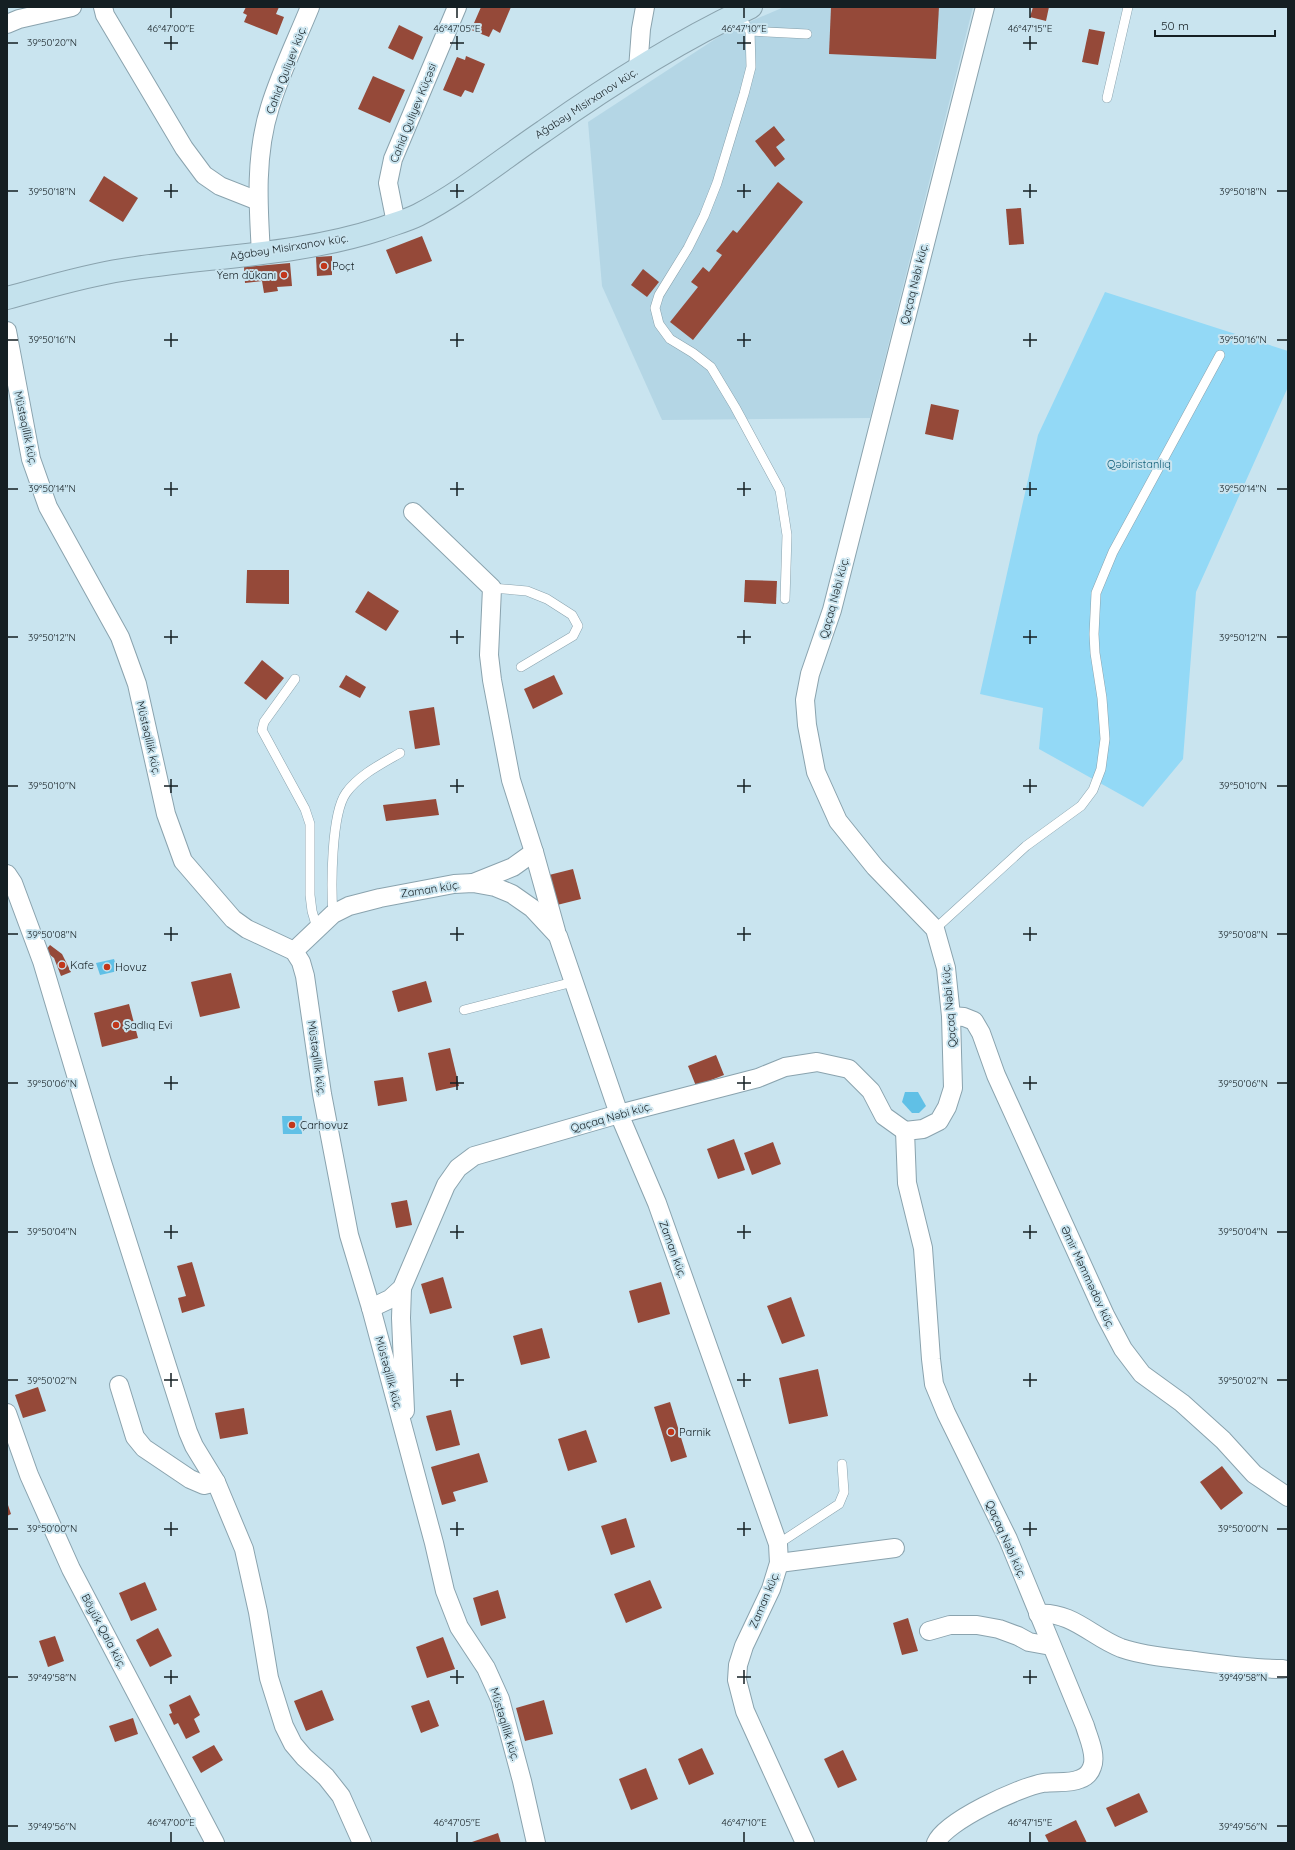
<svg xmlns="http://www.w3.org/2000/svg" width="1295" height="1850" viewBox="0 0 1295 1850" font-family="Quicksand,sans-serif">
<rect width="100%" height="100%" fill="#c9e4ef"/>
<!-- built -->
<polygon fill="#b4d6e5" points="784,7 973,7 870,418 662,420 602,286 588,122 726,32"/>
<!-- green -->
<polygon fill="#93d9f6" points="1105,292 1288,351 1288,387 1196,592 1183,759 1143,807 1039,749 1043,708 980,694 1038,435"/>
<!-- water -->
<g fill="#60c0e6">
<polygon points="114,959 118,971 100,975 96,963"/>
<polygon points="905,1092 918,1092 926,1106 919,1113 912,1113 902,1102"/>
<polygon points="282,1116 302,1116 302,1134 283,1134"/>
</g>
<!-- building -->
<g fill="#954939">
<polygon points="246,7 279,7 276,14 284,17 277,35 244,22 247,15 243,13"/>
<polygon points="481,7 511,7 500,33 493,29 489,37 471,30"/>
<polygon points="831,7 939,7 936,59 829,54"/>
<polygon points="1033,7 1049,7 1046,21 1030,17"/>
<polygon points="399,25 423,37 413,60 388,48"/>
<polygon points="1089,29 1105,32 1098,65 1082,62"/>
<polygon points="466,56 485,64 473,93 465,90 461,97 443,90 457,57 465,60"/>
<polygon points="373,76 405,90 390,123 358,109"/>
<polygon points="774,126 785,140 776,147 785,159 775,167 755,141"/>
<polygon points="104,176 138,198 123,222 89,201"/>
<polygon points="778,182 803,202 693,340 670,322 698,287 691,282 703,267 709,272 722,255 716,251 733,230 737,233"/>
<polygon points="1021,208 1024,244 1009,245 1006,209"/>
<polygon points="422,236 432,261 396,274 386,250"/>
<polygon points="332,256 332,275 317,276 316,257"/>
<polygon points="290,263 292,286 277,287 278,291 264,293 262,281 245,283 244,267"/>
<polygon points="643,269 659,282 647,297 631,285"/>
<polygon points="931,404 959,410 953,440 925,434"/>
<polygon points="247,570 289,570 289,604 246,603"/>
<polygon points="745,580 777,581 776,604 744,602"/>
<polygon points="368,591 399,611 386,631 355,612"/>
<polygon points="262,660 284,678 266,700 244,683"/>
<polygon points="346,675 366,687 360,698 339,687"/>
<polygon points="554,675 563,694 533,709 524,689"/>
<polygon points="434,707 440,745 415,749 409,711"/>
<polygon points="436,799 439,815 386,821 383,805"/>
<polygon points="573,869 581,899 557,905 549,875"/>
<polygon points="50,945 62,954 71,972 61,976 54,958 45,951"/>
<polygon points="231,973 240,1008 200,1017 191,982"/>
<polygon points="426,981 432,1002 398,1012 392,991"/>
<polygon points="129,1004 138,1038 102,1047 94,1013"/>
<polygon points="450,1048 459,1086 436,1091 428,1053"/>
<polygon points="716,1055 724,1075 696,1086 688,1066"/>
<polygon points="403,1077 407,1101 378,1106 374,1081"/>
<polygon points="734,1139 745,1170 718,1179 707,1149"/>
<polygon points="773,1142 781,1164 752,1175 744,1153"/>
<polygon points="407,1200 412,1225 396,1228 391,1203"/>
<polygon points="192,1262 205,1306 182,1313 178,1298 186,1296 177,1266"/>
<polygon points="443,1277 452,1308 430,1314 421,1284"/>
<polygon points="661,1282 670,1314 638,1323 629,1291"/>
<polygon points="791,1297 805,1336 782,1344 767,1306"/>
<polygon points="542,1328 550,1358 521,1365 513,1336"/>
<polygon points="818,1369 828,1416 789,1424 779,1378"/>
<polygon points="38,1387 46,1411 23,1418 15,1395"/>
<polygon points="670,1402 687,1457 671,1462 654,1407"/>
<polygon points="244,1408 248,1434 220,1439 215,1413"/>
<polygon points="451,1410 460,1445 436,1451 426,1416"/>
<polygon points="586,1430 597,1462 568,1471 558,1439"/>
<polygon points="479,1453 488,1482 453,1492 456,1501 442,1505 431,1467"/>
<polygon points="1222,1466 1243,1493 1221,1510 1200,1482"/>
<polygon points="7,1502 11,1514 7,1516"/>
<polygon points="626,1518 635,1547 611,1555 601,1526"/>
<polygon points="650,1580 662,1608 626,1623 614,1594"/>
<polygon points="145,1582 157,1610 131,1621 119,1593"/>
<polygon points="498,1590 506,1618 481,1626 473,1598"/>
<polygon points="908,1618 918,1651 902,1655 893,1623"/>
<polygon points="158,1628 172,1656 150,1667 136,1640"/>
<polygon points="55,1636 64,1661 48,1667 39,1641"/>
<polygon points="443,1637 455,1669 427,1678 416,1647"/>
<polygon points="322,1690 334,1720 306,1731 294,1701"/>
<polygon points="190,1695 200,1715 194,1719 200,1732 186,1739 178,1723 174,1725 169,1714 172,1713 169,1705"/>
<polygon points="429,1700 439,1726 421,1733 411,1706"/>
<polygon points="544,1700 553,1734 525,1741 516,1708"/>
<polygon points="133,1718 138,1734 115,1742 109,1726"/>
<polygon points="214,1745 223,1760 201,1773 192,1757"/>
<polygon points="702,1748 714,1774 689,1785 678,1759"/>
<polygon points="843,1750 857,1780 838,1788 824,1759"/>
<polygon points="646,1768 658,1799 631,1810 619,1779"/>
<polygon points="1139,1793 1148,1812 1115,1827 1106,1808"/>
<polygon points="1076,1820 1087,1843 1049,1843 1045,1835"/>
<polygon points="498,1833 501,1843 469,1843"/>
</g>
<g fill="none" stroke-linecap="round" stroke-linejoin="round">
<!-- lane casing -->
<g stroke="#8aa3ae" stroke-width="10">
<g id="lane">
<polyline points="737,13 750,31 751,67 744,94 717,183 704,216 688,248 659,295 655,308 659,324 670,339 693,353 711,367 735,407 780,490 787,535 785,599"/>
<polyline points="750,31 807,34"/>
<polyline points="1107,98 1128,7"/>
<polyline points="492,588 527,591 547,599 572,615 578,626 573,636 521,667"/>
<polyline points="295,679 264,722 262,730 305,809 310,824 310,895 312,911 317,928"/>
<path d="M333 914C331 887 331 814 346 793 359 775 381 764 400 753"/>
<polyline points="935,929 1026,846 1081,806 1093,790 1101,769 1105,739 1102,698 1095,653 1094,634 1096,593 1113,552 1220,355"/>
<polyline points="464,1010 573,982"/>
<polyline points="778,1544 839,1504 844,1492 842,1464"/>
</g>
</g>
<!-- street casing -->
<g stroke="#8aa3ae" stroke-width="20">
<g id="street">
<polyline points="103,7 105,15 184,148 204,175 220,186 258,201"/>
<polyline points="7,24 19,19 72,7"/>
<polyline points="638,69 641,29 645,7"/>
<polyline points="396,223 388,183 393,159 457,7"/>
<path d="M261 253C258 204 255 154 270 107 280 74 297 39 310 7"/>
<polyline points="7,331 31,459 48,507 120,637 137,684 166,814 183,861 233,919 247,929 294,951 301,962 305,976 322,1094 349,1235 371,1308 434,1543 445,1591 459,1627 486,1668 500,1699 522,1781 536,1843"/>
<polyline points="413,512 492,588 489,655 492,680 511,780 534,852 556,931"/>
<polyline points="7,874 13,883 42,961 102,1162 188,1432 194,1446 216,1482 244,1549 258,1612 269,1678 284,1726 293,1744 304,1757 326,1777 341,1796 362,1843"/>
<polyline points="473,883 513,867 534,852"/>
<polyline points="294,951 333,914 349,906 380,898 454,884 473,883 495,887 512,894 532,908 558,936 619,1114 657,1203 778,1544 779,1563 771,1589 744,1646 738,1665 737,1680 745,1711 805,1843"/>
<polyline points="951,1016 964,1017 974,1021 981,1033 996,1075 1105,1315 1123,1349 1142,1374 1182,1403 1223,1440 1254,1474 1288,1497"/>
<polyline points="402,1288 401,1318 405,1411"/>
<polyline points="371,1308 390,1299 402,1288 446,1185 458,1168 474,1156 619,1114 758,1078 785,1067 817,1062 849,1069 871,1091 884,1116 905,1131"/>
<polyline points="119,1385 135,1437 144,1448 190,1479 204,1485 216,1482"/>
<polyline points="7,1413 29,1475 71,1569 215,1843"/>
<polyline points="779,1563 895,1548"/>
<path d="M1038 1614C1072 1611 1092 1637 1121 1648 1144 1656 1171 1658 1195 1661 1225 1665 1254 1669 1283 1669"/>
<polyline points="929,1631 950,1625 977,1625 999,1629 1018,1636 1029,1642 1051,1646"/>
<path d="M936 1843C945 1821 1020 1787 1043 1783 1055 1781 1069 1784 1080 1779 1086 1777 1090 1773 1092 1767 1097 1755 1088 1737 1085 1726L1008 1539 946 1413 934 1384 931 1359 923 1248 907 1183 905 1131 923 1129 939 1121 947 1107 953 1088 951 1016 946 968 935 929 875 867 838 821 816 772 807 725 805 700 810 674 832 610 985 7"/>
</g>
</g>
<!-- secondary casing -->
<g stroke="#8aa3ae" stroke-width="24">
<path id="secondary" d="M7 298C45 288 83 276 122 270 208 256 297 256 380 229 393 224 406 221 418 215 461 193 504 158 544 131 609 85 678 41 751 7"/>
</g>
<!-- lane -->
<use href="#lane" stroke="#fff" stroke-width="9"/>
<!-- street -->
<use href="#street" stroke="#fff" stroke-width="18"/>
<!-- secondary -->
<use href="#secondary" stroke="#c4e2ed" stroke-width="22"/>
</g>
<!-- ticks -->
<path fill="none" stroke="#151f23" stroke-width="1.5" d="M171 8V18M457 8V18M744 8V18M1030 8V18M171 36V50M457 36V50M744 36V50M1030 36V50M8 43H18M164 43H178M450 43H464M737 43H751M1023 43H1037M171 184V198M457 184V198M744 184V198M1030 184V198M8 191H18M164 191H178M450 191H464M737 191H751M1023 191H1037M1277 191H1287M171 333V347M457 333V347M744 333V347M1030 333V347M8 340H18M164 340H178M450 340H464M737 340H751M1023 340H1037M1277 340H1287M171 482V496M457 482V496M744 482V496M1030 482V496M8 489H18M164 489H178M450 489H464M737 489H751M1023 489H1037M1277 489H1287M171 630V644M457 630V644M744 630V644M1030 630V644M8 637H18M164 637H178M450 637H464M737 637H751M1023 637H1037M1277 637H1287M171 779V793M457 779V793M744 779V793M1030 779V793M8 786H18M164 786H178M450 786H464M737 786H751M1023 786H1037M1277 786H1287M171 927V941M457 927V941M744 927V941M1030 927V941M8 934H18M164 934H178M450 934H464M737 934H751M1023 934H1037M1277 934H1287M171 1076V1090M457 1076V1090M744 1076V1090M1030 1076V1090M8 1083H18M164 1083H178M450 1083H464M737 1083H751M1023 1083H1037M1277 1083H1287M171 1225V1239M457 1225V1239M744 1225V1239M1030 1225V1239M8 1232H18M164 1232H178M450 1232H464M737 1232H751M1023 1232H1037M1277 1232H1287M171 1373V1387M457 1373V1387M744 1373V1387M1030 1373V1387M8 1380H18M164 1380H178M450 1380H464M737 1380H751M1023 1380H1037M1277 1380H1287M171 1522V1536M457 1522V1536M744 1522V1536M1030 1522V1536M8 1529H18M164 1529H178M450 1529H464M737 1529H751M1023 1529H1037M1277 1529H1287M171 1670V1684M457 1670V1684M744 1670V1684M1030 1670V1684M8 1677H18M164 1677H178M450 1677H464M737 1677H751M1023 1677H1037M1277 1677H1287M8 1826H18M1277 1826H1287M171 1832V1842M457 1832V1842M744 1832V1842M1030 1832V1842"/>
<!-- markers -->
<g fill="#c2371b" stroke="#c9e4ef" stroke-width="1.5">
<circle cx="324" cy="266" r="4"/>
<circle cx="284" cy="275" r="4"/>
<circle cx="62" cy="965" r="4"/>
<circle cx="107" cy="967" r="4"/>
<circle cx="116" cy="1025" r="4"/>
<circle cx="292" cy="1125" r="4"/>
<circle cx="671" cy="1432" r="4"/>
</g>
<g text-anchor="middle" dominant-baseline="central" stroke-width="4" stroke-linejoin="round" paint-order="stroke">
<!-- street labels -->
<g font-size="11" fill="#151f23" stroke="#c9e4ef">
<text transform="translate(286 70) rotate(-69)">Cahid Quliyev küç.</text>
<text transform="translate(586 103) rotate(-33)">Ağabəy Misirxanov küç.</text>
<text transform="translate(413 113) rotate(-68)">Cahid Quliyev Küçəsi</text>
<text transform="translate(289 247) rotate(-9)">Ağabəy Misirxanov küç.</text>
<text transform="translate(914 284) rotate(-76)">Qaçaq Nəbi küç.</text>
<text transform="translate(26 428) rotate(78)">Müstəqillik küç.</text>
<text transform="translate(834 598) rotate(-75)">Qaçaq Nəbi küç.</text>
<text transform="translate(149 738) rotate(77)">Müstəqillik küç.</text>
<text transform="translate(430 889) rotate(-9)">Zaman küç.</text>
<text transform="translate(949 1006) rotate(-95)">Qaçaq Nəbi küç.</text>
<text transform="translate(317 1058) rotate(82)">Müstəqillik küç.</text>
<text transform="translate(611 1117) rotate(-16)">Qaçaq Nəbi küç.</text>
<text transform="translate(673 1249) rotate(70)">Zaman küç.</text>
<text transform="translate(1088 1277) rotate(65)">Əmir Məmmədov küç.</text>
<text transform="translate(389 1373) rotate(75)">Müstəqillik küç.</text>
<text transform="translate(1006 1539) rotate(66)">Qaçaq Nəbi küç.</text>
<text transform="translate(764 1600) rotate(-67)">Zaman küç.</text>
<text transform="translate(104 1631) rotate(62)">Böyük Qala küç.</text>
<text transform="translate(505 1724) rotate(73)">Müstəqillik küç.</text>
</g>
<!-- poi labels -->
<g font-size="11" fill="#151f23" stroke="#c9e4ef" text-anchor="start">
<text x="332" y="266">Poçt</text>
<text x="276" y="275" text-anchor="end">Yem dükanı</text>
<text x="70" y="965">Kafe</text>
<text x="115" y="967">Hovuz</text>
<text x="124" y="1025">Şadlıq Evi</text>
<text x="300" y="1125">Çarhovuz</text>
<text x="679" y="1432">Parnik</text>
</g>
<!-- park labels -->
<g font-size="11" fill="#13607a" stroke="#c9e4ef">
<text x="1139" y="464">Qəbiristanlıq</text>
</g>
</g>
<g font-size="10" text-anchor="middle" fill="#151f23" stroke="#c9e4ef" stroke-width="4" stroke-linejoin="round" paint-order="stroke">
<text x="171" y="32">46°47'00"E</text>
<text x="457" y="32">46°47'05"E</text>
<text x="744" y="32">46°47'10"E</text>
<text x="1030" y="32">46°47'15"E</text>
<text x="52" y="46">39°50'20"N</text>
<text x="52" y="195">39°50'18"N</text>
<text x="1243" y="195">39°50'18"N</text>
<text x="52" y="343">39°50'16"N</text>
<text x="1243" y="343">39°50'16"N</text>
<text x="52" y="492">39°50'14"N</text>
<text x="1243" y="492">39°50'14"N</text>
<text x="52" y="641">39°50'12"N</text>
<text x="1243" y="641">39°50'12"N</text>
<text x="52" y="789">39°50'10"N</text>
<text x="1243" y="789">39°50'10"N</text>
<text x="52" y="938">39°50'08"N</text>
<text x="1243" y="938">39°50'08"N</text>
<text x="52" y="1087">39°50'06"N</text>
<text x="1243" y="1087">39°50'06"N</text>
<text x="52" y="1235">39°50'04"N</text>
<text x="1243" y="1235">39°50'04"N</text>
<text x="52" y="1384">39°50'02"N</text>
<text x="1243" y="1384">39°50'02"N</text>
<text x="52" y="1532">39°50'00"N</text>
<text x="1243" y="1532">39°50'00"N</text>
<text x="52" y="1681">39°49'58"N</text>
<text x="1243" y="1681">39°49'58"N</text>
<text x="171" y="1826">46°47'00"E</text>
<text x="457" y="1826">46°47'05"E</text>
<text x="744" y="1826">46°47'10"E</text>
<text x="1030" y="1826">46°47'15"E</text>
<text x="52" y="1830">39°49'56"N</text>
<text x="1243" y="1830">39°49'56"N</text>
</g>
<!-- border -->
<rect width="1295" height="1850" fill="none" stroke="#151f23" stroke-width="16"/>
<!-- scale -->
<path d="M1155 30v6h120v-6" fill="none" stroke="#151f23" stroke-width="2"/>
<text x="1161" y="30" font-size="12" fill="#151f23" stroke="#c9e4ef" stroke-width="3" paint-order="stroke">50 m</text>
</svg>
